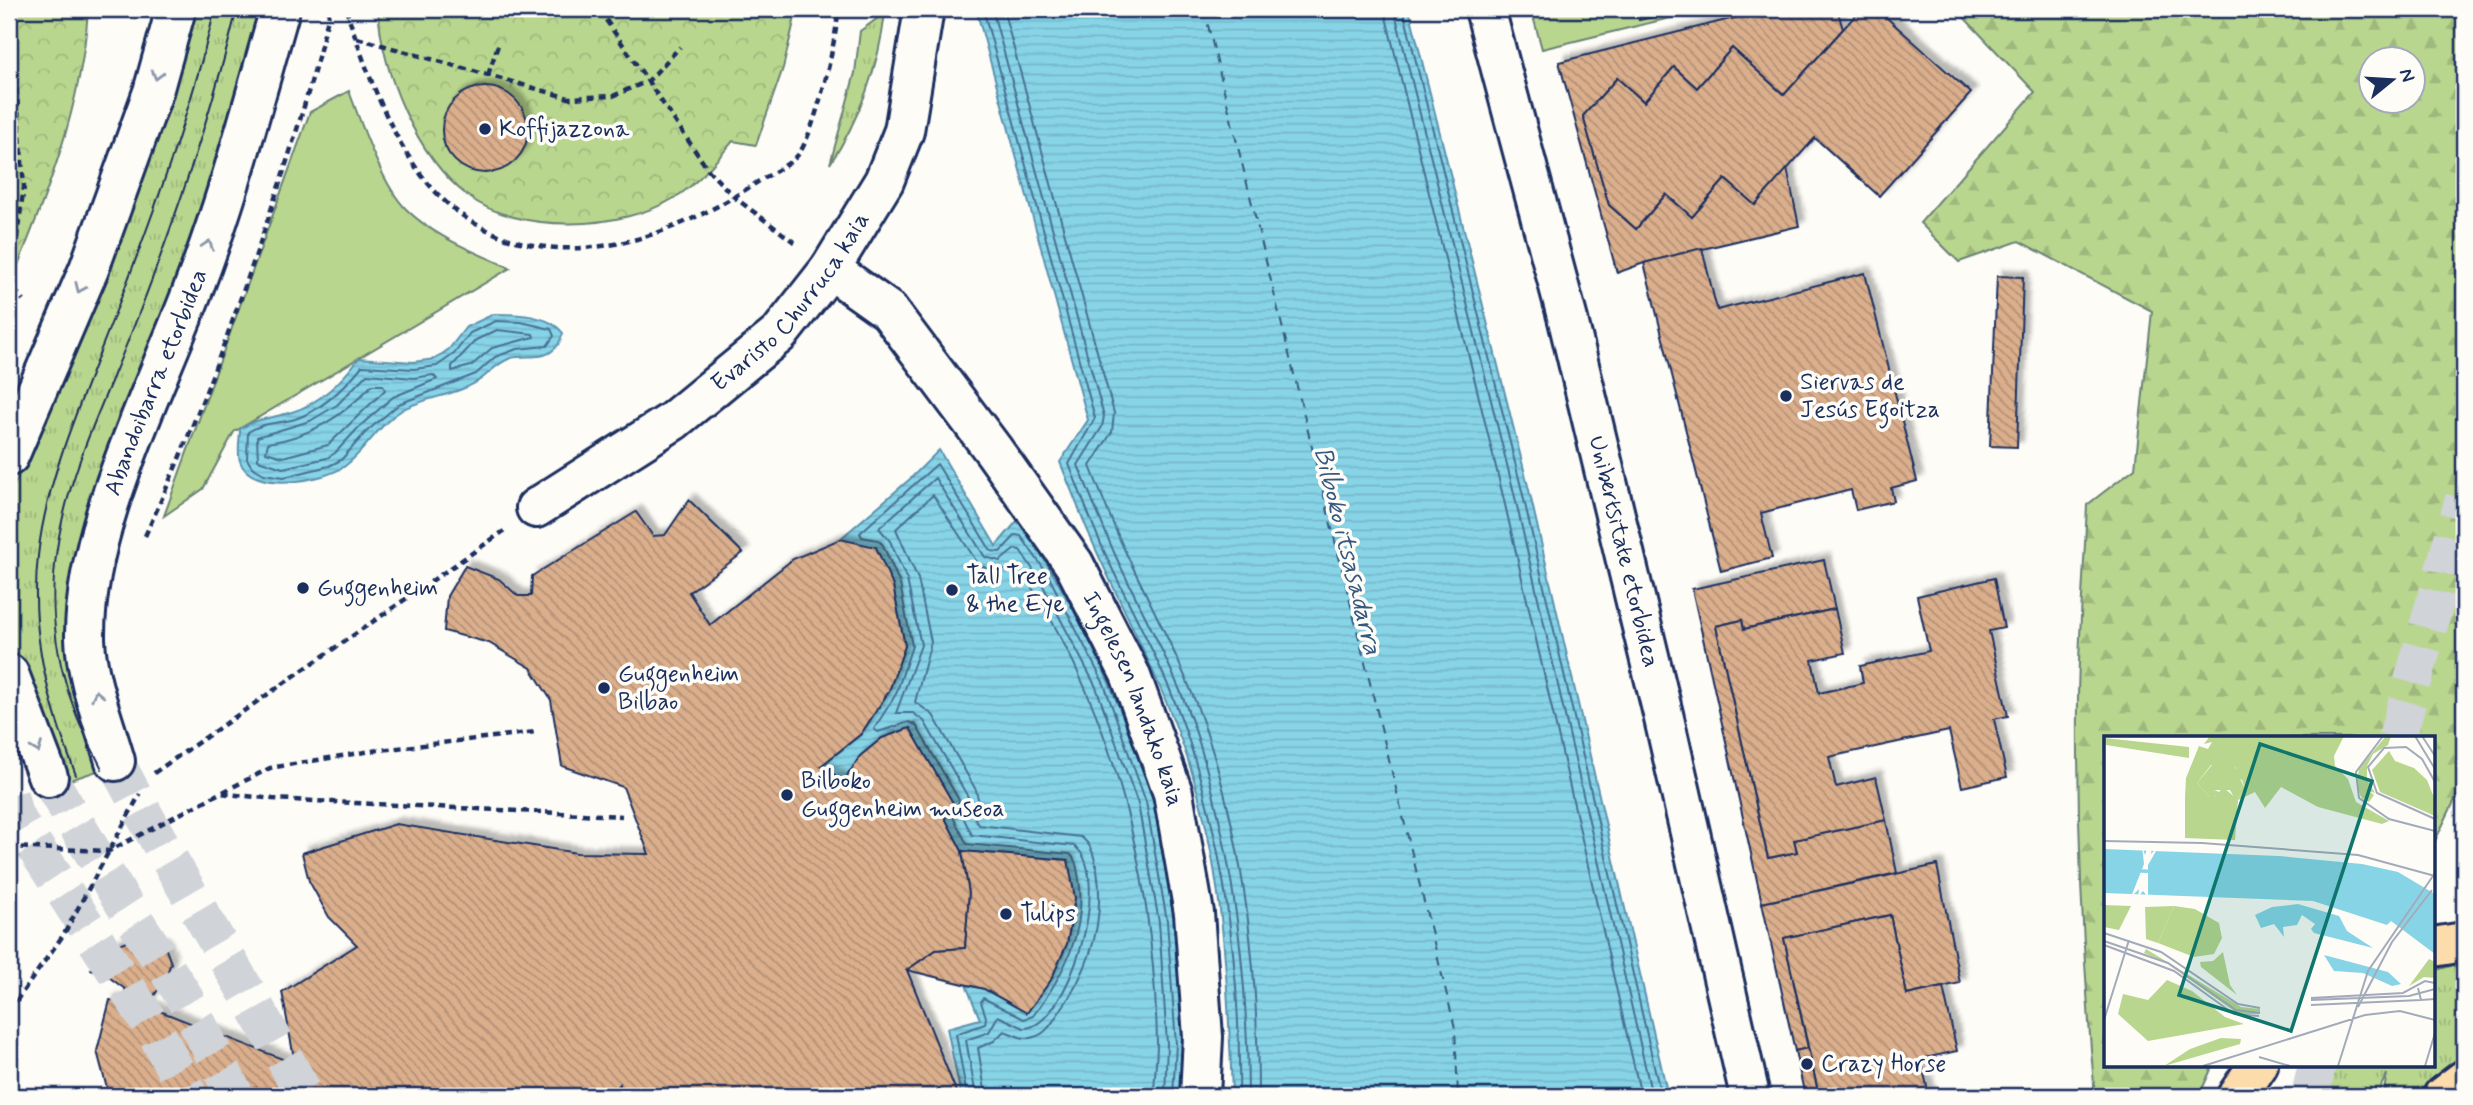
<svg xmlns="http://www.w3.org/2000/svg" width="2473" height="1105" viewBox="0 0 2473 1105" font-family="Mynerve,sans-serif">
<defs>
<pattern id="grass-tufts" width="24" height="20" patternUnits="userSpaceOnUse" patternTransform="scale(1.75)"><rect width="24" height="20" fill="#b9d68e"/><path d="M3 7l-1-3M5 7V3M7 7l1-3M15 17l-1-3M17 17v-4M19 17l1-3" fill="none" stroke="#9eb87d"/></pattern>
<pattern id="forest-firs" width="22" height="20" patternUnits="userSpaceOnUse" patternTransform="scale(1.75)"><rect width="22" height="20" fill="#b9d68e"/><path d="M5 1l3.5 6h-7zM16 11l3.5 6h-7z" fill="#9eb87d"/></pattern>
<pattern id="park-crowns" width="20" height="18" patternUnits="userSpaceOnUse" patternTransform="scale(1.75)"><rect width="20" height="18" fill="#b9d68e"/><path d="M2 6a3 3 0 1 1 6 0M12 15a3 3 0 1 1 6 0" fill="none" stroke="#9eb87d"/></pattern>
<pattern id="water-rules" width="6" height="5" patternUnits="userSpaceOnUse" patternTransform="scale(1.75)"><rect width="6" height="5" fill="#88d4e7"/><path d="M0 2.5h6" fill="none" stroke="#75b6c9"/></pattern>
<pattern id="building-back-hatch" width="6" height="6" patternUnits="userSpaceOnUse" patternTransform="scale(1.75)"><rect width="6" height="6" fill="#dbaf8c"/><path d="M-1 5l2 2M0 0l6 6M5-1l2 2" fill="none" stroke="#b18f76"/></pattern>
<filter id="shadow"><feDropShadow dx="6" dy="-6" stdDeviation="2" flood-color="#0004"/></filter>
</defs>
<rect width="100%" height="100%" fill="#fdfcf7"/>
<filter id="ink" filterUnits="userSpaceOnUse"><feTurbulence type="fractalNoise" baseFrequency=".0143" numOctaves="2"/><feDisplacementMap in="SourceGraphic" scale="14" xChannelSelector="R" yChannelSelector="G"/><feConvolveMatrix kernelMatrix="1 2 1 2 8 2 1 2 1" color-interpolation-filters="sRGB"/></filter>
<g filter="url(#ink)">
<!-- grass -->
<g fill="url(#grass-tufts)" stroke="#6a8276" stroke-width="2">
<polygon points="186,9 265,9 203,221 91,515 106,768 64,782 15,660 9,625 9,497 90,309"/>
<path d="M885 13C879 66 859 120 830 164L855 73 860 31Z"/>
<polygon points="2464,962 2464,1052 2419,1096 2383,1096 2387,1074 2376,1096 2290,1096 2306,1065 2433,1065 2433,971"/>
</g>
<!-- forest -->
<path fill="url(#forest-firs)" stroke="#6a8276" stroke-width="2" fill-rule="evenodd" d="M1956 9H2464V781L2433 845V738H2106V1065H2213L2199 1096H2095C2083 964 2077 830 2078 697 2079 633 2084 569 2087 505L2135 468 2152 311 2019 241 1959 262 1920 223 2035 92ZM2372 60H2414V102H2372Z"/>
<!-- park -->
<g fill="url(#park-crowns)" stroke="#6a8276" stroke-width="2">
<path d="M9 9H88C82 108 46 197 9 287Z"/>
<path d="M378 9H797L783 68 756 145 733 141C716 161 699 182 676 197 623 230 519 235 468 196 416 156 382 73 378 9Z"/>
</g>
<!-- garden -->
<g fill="#b9d68e" stroke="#6a8276" stroke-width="2">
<polygon points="1531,9 1707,9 1542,49"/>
<path d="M349 91C361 123 382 185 406 209 434 237 475 252 510 268L234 432 203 489 164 516 310 112Z"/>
</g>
<!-- water -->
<g fill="url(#water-rules)" stroke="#5c92b0" stroke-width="2">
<path d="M976 9H1409L1529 490 1668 1096H1232C1228 976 1223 854 1181 740 1159 679 1130 623 1103 565 1087 532 1074 496 1060 462L1088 420Z"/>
<path d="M494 314C517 314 548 314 563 333 561 340 558 347 552 351 541 360 524 354 511 358 497 363 492 371 481 379 460 395 424 397 402 410 379 424 366 450 345 466 325 481 250 494 240 461 237 452 240 438 240 429 259 417 271 419 292 412 319 404 343 380 359 358L413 362 435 359 449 349 466 327Z"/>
<path d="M939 450 996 546 1018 520C1067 590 1105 665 1134 746 1140 764 1149 782 1153 801 1177 895 1186 999 1180 1096H961L947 1028 980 1019 966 985 984 989 1027 1012C1067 957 1080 929 1068 860L962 851 945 818 953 803 910 729C875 740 864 750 844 781L821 766 861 734 889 691 905 646 893 586 840 539 910 479Z"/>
</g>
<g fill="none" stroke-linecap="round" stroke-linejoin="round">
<!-- shore -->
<g stroke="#477195" stroke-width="2">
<path d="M983 9 1095 418 1069 464C1082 497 1094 530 1109 562 1137 621 1169 678 1189 741 1226 856 1241 976 1239 1096"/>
<path d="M992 9 1104 416 1102 427 1078 465C1091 496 1103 528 1117 559 1145 618 1178 676 1198 739 1234 856 1248 973 1248 1096"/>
<path d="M1003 9 1114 413 1112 432 1090 466C1102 496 1113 526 1127 555 1155 614 1187 672 1207 734 1246 852 1258 973 1258 1096"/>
<polyline points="1384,9 1503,496 1641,1096"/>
<polyline points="1394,9 1514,493 1652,1096"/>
<polyline points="1403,9 1522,491 1661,1096"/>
<path d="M496 321 521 322 551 329 554 336 547 346 517 349 495 357 476 374 399 404 366 432 341 460 329 466 284 477 264 474 252 467 247 459 248 432C263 422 278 424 295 419 322 410 345 387 362 366L414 369 437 366 454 354 470 333Z"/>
<polygon points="497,330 533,334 534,337 492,348 471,366 452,371 452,366 476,340"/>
<polygon points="367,374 414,378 433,375 437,379 393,397 360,426 335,453 327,458 283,468 258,460 257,437 310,421 337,405"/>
<path d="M372 385H383L385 390 328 445 283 457 266 452 268 443C312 436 342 417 372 385Z"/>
<path d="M967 1096 956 1034 985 1024 986 1017 981 1002 983 998 1024 1019 1033 1016C1063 976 1087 931 1079 879 1077 870 1077 860 1070 854L967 844 954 819 959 800 916 725 909 722 878 732 874 729 896 694 912 646 900 584 883 545 878 540 862 537 860 533 937 464 991 551 1000 552 1016 535 1021 536 1048 575 1104 684 1146 802 1167 921 1176 1044 1173 1096"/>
<path d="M976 1096 966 1040 989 1032 998 1016 1024 1028C1068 1028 1115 873 1074 846L972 835 964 819 969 806 968 797 924 721 913 713H896L921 645 907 580 890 541 879 528 935 478 985 557 1000 561 1015 549 1020 550 1040 580 1096 687 1138 804 1159 922 1167 1044 1165 1096"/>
<path d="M986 1096 978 1048 994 1041 1004 1031C1014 1034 1023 1041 1034 1037 1047 1034 1053 1021 1060 1011 1090 969 1105 921 1097 870 1094 857 1093 846 1081 837L979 825 975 819 979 803 976 790 933 715 915 702 931 642 918 579 896 529 933 495 979 565 997 572 1018 567C1114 705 1154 877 1157 1043 1157 1061 1154 1079 1154 1096"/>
</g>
<!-- ferry -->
<polyline stroke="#365880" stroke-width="2" stroke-dasharray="9 7" stroke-linecap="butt" points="1204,9 1455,1028 1458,1096"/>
</g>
<!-- building -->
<g fill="url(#building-back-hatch)" stroke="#1b2f5e" stroke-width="2" filter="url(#shadow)">
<polygon points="1636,9 1688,9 1639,20"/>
<polygon points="1770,9 1837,9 1843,29 1784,95 1732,48 1697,88 1674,67 1644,102 1617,78 1583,116 1609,205 1636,229 1666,194 1692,217 1725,179 1755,205 1787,168 1799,226 1644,263 1617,273 1559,62"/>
<polygon points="1861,9 1877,9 1971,93 1879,196 1815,138 1755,205 1725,179 1692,217 1666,194 1636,229 1609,205 1583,116 1617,78 1644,102 1674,67 1697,88 1732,48 1784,95"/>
<circle cx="485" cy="130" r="43"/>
<polygon points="1702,248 1717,310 1865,273 1917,481 1891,488 1894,501 1856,510 1851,490 1761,513 1772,558 1721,571 1644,263"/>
<polygon points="1997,276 2023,277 2017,447 1990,446"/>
<polygon points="689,500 743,553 689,592 710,625 793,559 840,539 876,547 893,586 905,646 889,691 861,734 821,766 844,781 860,756 882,738 910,728 953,803 945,818 962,851 969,893 965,948 936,950 907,970 958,1096 622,1096 620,1084 610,1096 109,1096 97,1051 110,1000 128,1001 125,989 106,975 91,969 111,947 136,937 164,944 171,963 164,981 147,1006 295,1064 282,992 357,945 329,917 309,881 302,853 396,824 577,853 649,854 623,787 562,766 551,700 531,668 489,643 444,631 447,596 465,566 499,579 518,596 531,596 532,576 636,512 653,536 665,535"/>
<polygon points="1824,560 1835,609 1744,629 1742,620 1716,626 1768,858 1797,852 1794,840 1886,820 1897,873 1762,903 1692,589"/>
<polygon points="1994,578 2004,628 1989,631 2008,716 1994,719 2007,777 1962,787 1949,731 1829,757 1836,787 1876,777 1886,820 1794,840 1797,852 1768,858 1716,626 1742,620 1744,629 1835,609 1845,653 1812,660 1819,693 1863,683 1860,666 1929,651 1917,596"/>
<polygon points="962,851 1068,860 1075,898 1067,944 1051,980 1027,1013 984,989 907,970 936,950 965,948 969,893"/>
<polygon points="1937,865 1960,983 1907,995 1890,915 1784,938 1808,1048 1795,1051 1762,903"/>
<polygon points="1890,915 1907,995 1943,987 1957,1051 1921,1059 1929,1096 1819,1096 1784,938"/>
<polygon points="1808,1048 1819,1096 1805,1096 1795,1051"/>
</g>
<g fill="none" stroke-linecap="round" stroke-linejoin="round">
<!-- minor-tunnel -->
<g stroke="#d0d3d8" stroke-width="38" stroke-dasharray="38 19" stroke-linecap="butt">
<path d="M115 761C175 875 244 983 305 1096"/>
<polyline points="48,777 117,893 182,993 235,1096"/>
<polyline points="9,795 14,815 155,1031 189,1096"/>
</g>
<!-- highway-tunnel -->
<g stroke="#d0d3d8" stroke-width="38" stroke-dasharray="38 19" stroke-linecap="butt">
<polyline points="2397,738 2464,499"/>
<polyline points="2310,1096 2317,1065"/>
</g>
<!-- minor casing -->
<g stroke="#1b2f5e" stroke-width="44">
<g id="minor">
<path id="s1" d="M1485 9 1568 320 1663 714 1750 1096"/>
<path id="s2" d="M830 269 889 311 994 451 1074 564 1130 674 1173 793 1194 913 1203 1037 1200 1096"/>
<polyline points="9,456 89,269 153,92 176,9"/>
<path id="s3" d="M536 508 673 421 779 334 830 269 884 181 904 131 924 9"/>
<polyline points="9,674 48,777"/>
<path id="s4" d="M115 761C104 722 86 678 85 638 84 527 153 395 192 292 228 200 253 103 280 9"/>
</g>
</g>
<!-- major casing -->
<g stroke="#1b2f5e" stroke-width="44">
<polyline id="major" points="2443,1096 2464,1080"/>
</g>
<!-- highway casing -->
<g stroke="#1b2f5e" stroke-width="44">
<g id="highway">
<polyline points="2433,947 2464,942"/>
<polyline points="2237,1096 2258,1065"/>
</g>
</g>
<!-- path -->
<g stroke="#1b2f5e" stroke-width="4.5" stroke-dasharray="7 5" stroke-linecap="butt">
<path d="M346 9C370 81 402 178 469 220 561 277 670 239 753 185 766 176 786 167 797 156 814 138 838 35 838 9"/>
<polyline points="606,20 709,171 734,197 798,245"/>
<polyline points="357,38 569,98 613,96 648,81 680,47"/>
<polyline points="9,53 16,84 24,187 10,284 23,300"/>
<polyline points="488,75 499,42"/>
<path d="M145 536C191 436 230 332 265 228 289 156 313 83 330 9"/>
<polyline points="154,773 504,531"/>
<polyline points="223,792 270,768 371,751 536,732"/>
<polyline points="9,847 109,851 220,793 273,799 622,816"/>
<polyline points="9,1011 64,934 140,794"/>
<polyline points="9,1094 11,1096"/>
</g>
<!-- minor -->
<use href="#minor" stroke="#fdfcf7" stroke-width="38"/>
<!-- major -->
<use href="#major" stroke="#fddcac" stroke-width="38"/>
<!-- highway -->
<use href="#highway" stroke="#fddcac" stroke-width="38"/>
<!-- tram -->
<g stroke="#1b2f5e" stroke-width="2">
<path d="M102 769C93 750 82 731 75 711 18 561 85 451 138 316 177 215 211 114 237 9"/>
<path d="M76 775C0 581 43 498 114 316 153 216 190 113 215 9"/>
</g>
</g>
<!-- one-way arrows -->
<defs><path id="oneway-chevron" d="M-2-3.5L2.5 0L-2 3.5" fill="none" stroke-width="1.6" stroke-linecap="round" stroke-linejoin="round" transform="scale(1.75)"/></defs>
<g stroke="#8c96aa">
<use href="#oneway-chevron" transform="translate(157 75) rotate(105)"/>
<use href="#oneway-chevron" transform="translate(208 245) rotate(-72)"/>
<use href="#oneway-chevron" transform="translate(80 288) rotate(114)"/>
<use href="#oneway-chevron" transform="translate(97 695) rotate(-103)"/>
<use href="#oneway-chevron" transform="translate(37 748) rotate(69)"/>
</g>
</g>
<!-- markers -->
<g fill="#1b2f5e" stroke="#fdfcf7" stroke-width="2.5">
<circle cx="485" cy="129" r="7"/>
<circle cx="1786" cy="396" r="7"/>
<circle cx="303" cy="588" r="7"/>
<circle cx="952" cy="590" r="7"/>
<circle cx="604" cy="688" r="7"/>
<circle cx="787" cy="795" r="7"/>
<circle cx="1006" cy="914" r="7"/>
<circle cx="1807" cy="1064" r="7"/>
</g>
<g text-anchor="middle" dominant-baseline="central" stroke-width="7" stroke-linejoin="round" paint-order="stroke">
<!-- poi labels -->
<g font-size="24" fill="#1b2f5e" stroke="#fdfcf7" text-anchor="start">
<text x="499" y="129">Koffijazzona</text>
<text x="1800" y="382">Siervas de<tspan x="1800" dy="28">Jesús Egoitza</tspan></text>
<text x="966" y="576">Tall Tree<tspan x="966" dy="28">&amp; the Eye</tspan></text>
<text x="317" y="588">Guggenheim</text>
<text x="618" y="674">Guggenheim<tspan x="618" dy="28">Bilbao</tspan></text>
<text x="801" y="781">Bilboko<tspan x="801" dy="28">Guggenheim museoa</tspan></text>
<text x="1020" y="914">Tulips</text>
<text x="1821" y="1064">Crazy Horse</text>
</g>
<!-- street labels -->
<g font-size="24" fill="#1b2f5e" stroke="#fdfcf7">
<text stroke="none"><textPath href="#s3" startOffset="331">Evaristo Churruca kaia</textPath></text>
<text stroke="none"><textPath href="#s4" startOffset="394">Abandoibarra etorbidea</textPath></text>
<text stroke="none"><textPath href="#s1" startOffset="560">Unibertsitate etorbidea</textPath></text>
<text stroke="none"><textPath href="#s2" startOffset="534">Ingelesen landako kaia</textPath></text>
</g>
<!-- water labels -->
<g font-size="26" font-style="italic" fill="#365880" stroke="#fdfcf7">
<text transform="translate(1347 551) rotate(76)">Bilboko itsasadarra</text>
</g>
</g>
<!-- overview -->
<g transform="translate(2104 736)">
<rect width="331" height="331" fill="#fdfcf7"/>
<path d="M282 0H287L284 9 269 18 263 30V44L271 57 265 55 270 59 265 66 259 62 262 68 256 59 253 48 255 32ZM0 2 85 11V22L2 9ZM122 13 141 53 132 65 126 54H109L112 61H106L93 47 108 29 114 30ZM285 15 291 25 310 32 323 44 331 64V80L276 56 268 34ZM0 169 27 170 15 194 0 191ZM70 170 54 207 42 203 41 171ZM42 213 137 271 156 273V278H134L61 226 40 217ZM325 223 331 226V242L320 241 305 250Z" fill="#b9d68e"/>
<path d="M106 0H240L230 20 231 30 244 43 252 66 285 85 278 88 214 71 177 51 161 72 151 56 132 65 141 53 138 44 126 39 132 32 124 27 122 14 114 31 107 29 93 47 106 61H81L82 42 95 10 104 13 108 6 100 8Z" fill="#b9d68e"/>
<path d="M70 170 91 173 115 187 118 202 110 218 90 221 54 207ZM63 244 88 255 121 281 140 288 44 305 14 278 19 258 44 264Z" fill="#b9d68e"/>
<path d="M119 51 134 64 131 104 81 102V61H112L108 53 115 56ZM119 216 126 249 133 259 97 231 96 226 109 225ZM117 302 137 303 136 308 60 330 86 313Z" fill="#b9d68e"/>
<path d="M0 113 175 120 258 128 294 136 331 158V218L287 185 283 189 209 165 0 157ZM194 168 235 180 243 195 269 212 210 197 207 193 211 188 198 179 193 189 179 191 180 201 170 188 157 192 151 179 168 171ZM220 219 284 236 297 248 288 250 259 237 230 235Z" fill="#88d4e7"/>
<path d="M38 110 41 119 44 110H48L47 118 55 110 44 129V161L39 155 34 161 35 153 27 161 40 128Z" fill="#fdfcf7"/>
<path fill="none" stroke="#88d4e7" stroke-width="3.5" d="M0 133 227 145 305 170"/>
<path fill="none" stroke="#a3aaba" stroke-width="2" d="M279 0 252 36 255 62 285 83 331 95M311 0 331 33M318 0 331 20M331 46 318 23 302 11 280 12 264 31 273 57 331 83M0 105 98 107 254 119 331 140M0 197 57 216 134 268 156 272M0 205 64 227 132 274 156 277M0 209 70 235 130 278 155 280M314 252 317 264 331 263M207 262 299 257 321 245 331 247M207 264 305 260 331 253M207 269 317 264M254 271 288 206 328 154M0 284 25 204M155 321 186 330M99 330 261 279 296 275 331 284M234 330 264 235 331 137M321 330 331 297"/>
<path fill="#0f766e" fill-opacity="0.15" stroke="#0f766e" stroke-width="3.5" d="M156 8 268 45 187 295 75 259Z"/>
<rect width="331" height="331" fill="none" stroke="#1b2f5e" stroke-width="3.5"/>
</g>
<!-- margin -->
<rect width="2473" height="1105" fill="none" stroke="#fdfcf7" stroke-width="35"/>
<rect x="18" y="18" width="2438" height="1070" fill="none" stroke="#1b2f5e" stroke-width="2.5" filter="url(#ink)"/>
<!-- north arrow -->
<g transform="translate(2392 80) rotate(72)"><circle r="33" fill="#fdfcf7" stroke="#a3aaba" stroke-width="2"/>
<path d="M0-5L12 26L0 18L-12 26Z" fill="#1b2f5e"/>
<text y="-10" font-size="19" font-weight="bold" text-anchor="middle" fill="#1b2f5e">N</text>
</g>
</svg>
